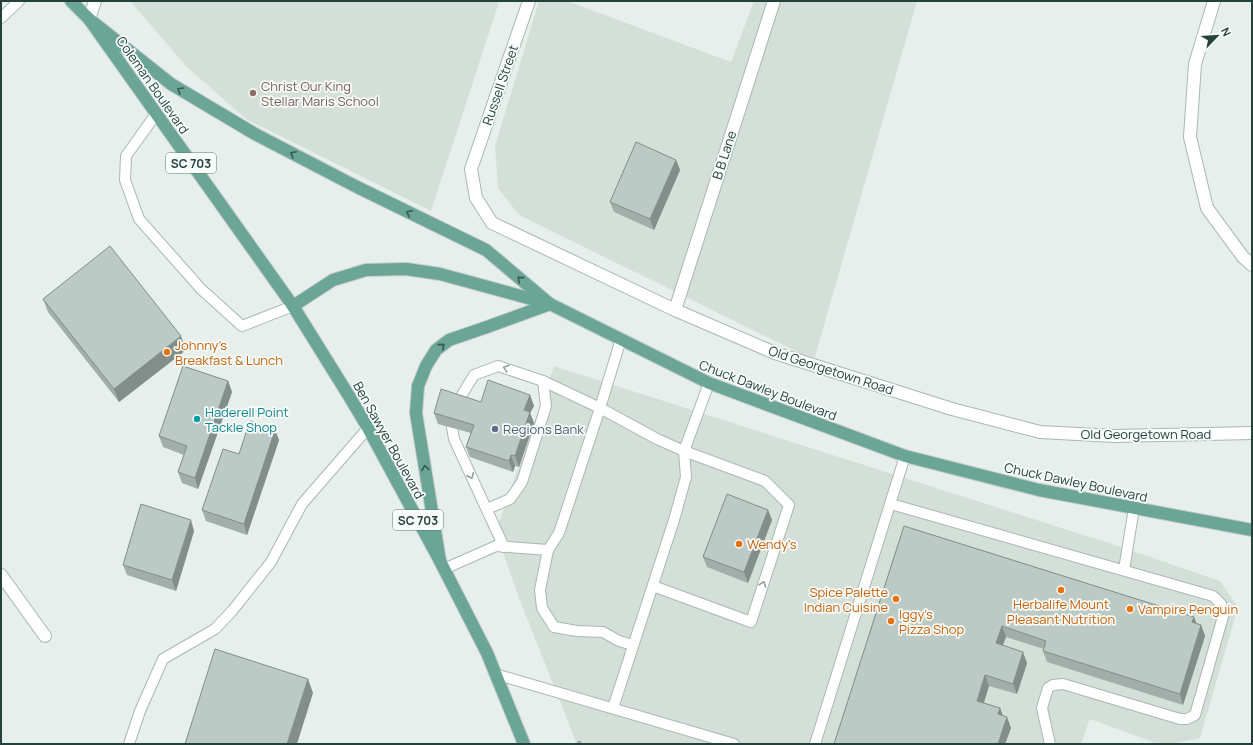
<svg xmlns="http://www.w3.org/2000/svg" width="1253" height="745" viewBox="0 0 1253 745" font-family="Manrope,sans-serif">
<rect width="100%" height="100%" fill="#e6efeb"/>
<!-- built -->
<g fill="#d4dfda">
<polygon points="130,1 498,1 499,2 431,211 246,119 186,66"/>
<polygon points="539,1 567,1 731,62 754,1 917,1 814,360 519,215 498,188 495,146"/>
<polygon points="554,366 1118,546 1220,581 1238,607 1200,738 1171,744 1158,744 1090,719 1081,744 577,744 517,593 496,531"/>
</g>
<g fill="none" stroke-linecap="round" stroke-linejoin="round">
<!-- service casing -->
<g stroke="#a8b8b2" stroke-width="12">
<g id="service">
<polyline points="1,18 19,1"/>
<polyline points="156,114 126,156 125,180 139,219 201,289 242,326 293,306"/>
<polyline points="621,339 600,408 559,533 548,550 540,590 542,608 554,627 577,631 603,632 619,641 633,645"/>
<polyline points="457,403 474,375 498,366 543,381 600,408 657,439 684,451 765,481 789,505 751,622 653,586"/>
<polyline points="452,427 454,439 504,547"/>
<polyline points="891,504 1213,596 1221,604 1224,613 1195,715 1187,719 1180,719 1063,684 1053,685 1048,688 1042,708 1050,744"/>
<polyline points="487,509 510,499 522,482 546,406 543,381"/>
<polyline points="444,569 496,546 548,550"/>
<polyline points="1124,570 1134,508"/>
<polyline points="495,674 734,744"/>
<polyline points="613,708 674,520 686,477 684,451 709,383"/>
<polyline points="129,744 140,711 163,659 215,629 232,611 271,562 302,504 368,428"/>
<polyline points="815,744 905,456"/>
</g>
</g>
<!-- minor casing -->
<g stroke="#a8b8b2" stroke-width="14">
<g id="minor">
<polyline points="529,1 471,169 476,198 492,223 675,310 775,353 952,409 1040,432 1115,436 1252,433"/>
<polyline points="1214,1 1195,64 1190,137 1207,208 1243,257 1252,265"/>
<polyline points="89,19 95,1"/>
<polyline points="675,310 774,1"/>
<polyline points="1,575 45,636"/>
</g>
</g>
<!-- primary casing -->
<g stroke="#c2cac8" stroke-width="14">
<g id="primary">
<polyline points="71,1 89,19 293,306 349,396 368,428 440,561 487,653 524,744"/>
<polyline points="89,19 171,84 255,134 357,187 486,250 550,304 487,327 449,340 436,350 426,366 418,386 416,413 440,561"/>
<polyline points="293,306 333,280 366,270 406,269 440,274 550,304 709,383 905,456 1039,490 1252,530"/>
</g>
</g>
<!-- service -->
<use href="#service" stroke="#fff" stroke-width="10"/>
<!-- minor -->
<use href="#minor" stroke="#fff" stroke-width="12"/>
<!-- primary -->
<use href="#primary" stroke="#6aa596" stroke-width="12"/>
</g>
<!-- wall -->
<g fill="#a1aea9">
<polygon points="676,160 680,170 654,230 614,212 610,202"/>
<polygon points="43,299 186,350 119,402 48,312"/>
<polygon points="228,381 232,392 198,489 182,483 178,472 184,455 163,447 159,436"/>
<polygon points="530,395 534,406 530,413 534,423 519,467 515,466 513,472 470,457 466,447 471,433 438,424 434,413 481,402"/>
<polygon points="275,430 279,440 247,535 206,521 202,510 239,454"/>
<polygon points="768,510 772,520 748,583 707,567 703,557"/>
<polygon points="904,526 1194,617 1196,624 1201,625 1205,636 1183,705 1047,662 1043,651 1044,649 1006,637 1003,645 1027,663 1017,694 989,686 984,703 1000,708 1003,716 1011,728 1005,744 834,744"/>
<polygon points="194,531 176,591 127,575 123,565"/>
</g>
<!-- shaded-wall -->
<g fill="#838d89">
<polygon points="676,160 680,170 654,230 650,219"/>
<polygon points="181,336 186,350 119,402 114,389"/>
<polygon points="228,381 232,392 198,489 195,478"/>
<polygon points="530,395 534,406 530,413 534,423 519,467 515,456 524,410"/>
<polygon points="275,430 279,440 247,535 244,524"/>
<polygon points="511,455 515,466 513,472 509,461"/>
<polygon points="768,510 772,520 748,583 744,572"/>
<polygon points="191,520 194,531 176,591 172,580"/>
<polygon points="1194,617 1198,627 1192,622"/>
<polygon points="1201,625 1205,636 1183,705 1180,694"/>
<polygon points="1002,626 1006,637 999,654 996,643"/>
<polygon points="1023,652 1027,663 1017,694 1013,684"/>
<polygon points="985,675 989,686 981,711 977,701"/>
<polygon points="308,679 313,693 297,744 287,744"/>
<polygon points="1000,708 1004,719 998,714"/>
<polygon points="1007,717 1011,728 1005,744 998,744"/>
</g>
<!-- building -->
<g fill="#bbcac4" stroke="#838d89">
<polygon points="636,142 676,160 650,219 610,202"/>
<polygon points="110,246 181,336 114,389 43,299"/>
<polygon points="183,366 228,381 195,478 178,472 187,446 159,436"/>
<polygon points="488,380 530,395 524,410 530,412 515,456 511,455 509,461 466,447 474,425 434,413 441,389 481,402"/>
<polygon points="250,421 275,430 244,524 202,510 223,449 239,454"/>
<polygon points="727,494 768,510 744,572 703,557"/>
<polygon points="141,504 191,520 172,580 123,565"/>
<polygon points="904,526 1194,617 1192,622 1201,625 1180,694 1043,651 1046,641 1002,626 996,643 1023,652 1013,684 985,675 977,701 1000,708 998,714 1007,717 998,744 834,744"/>
<polygon points="215,649 308,679 287,744 185,744"/>
<polygon points="580,741 581,744 577,744 577,743"/>
</g>
<!-- one-way arrows -->
<defs><path id="oneway-chevron" d="M-2-3.5L2.5 0L-2 3.5" fill="none" stroke-width="1.6" stroke-linecap="round" stroke-linejoin="round"/></defs>
<g stroke="#365b51">
<use href="#oneway-chevron" transform="translate(180 90) rotate(-149)"/>
<use href="#oneway-chevron" transform="translate(293 154) rotate(-153)"/>
<use href="#oneway-chevron" transform="translate(409 213) rotate(-154)"/>
<use href="#oneway-chevron" transform="translate(520 279) rotate(-140)"/>
<use href="#oneway-chevron" transform="translate(442 346) rotate(-41)"/>
<use href="#oneway-chevron" transform="translate(425 468) rotate(-99)"/>
</g>
<g stroke="#92a09c">
<use href="#oneway-chevron" transform="translate(506 368) rotate(-161)"/>
<use href="#oneway-chevron" transform="translate(471 476) rotate(65)"/>
<use href="#oneway-chevron" transform="translate(763 584) rotate(-72)"/>
</g>
<!-- markers -->
<circle fill="#8d6e63" stroke="#f7fbf9" stroke-width="1.5" cx="253" cy="93" r="4"/>
<g fill="#e8710a" stroke="#f7fbf9" stroke-width="1.5">
<circle cx="167" cy="352" r="4"/>
<circle cx="739" cy="544" r="4"/>
<circle cx="1061" cy="590" r="4"/>
<circle cx="896" cy="599" r="4"/>
<circle cx="1130" cy="609" r="4"/>
<circle cx="891" cy="621" r="4"/>
</g>
<circle fill="#0f9aa8" stroke="#f7fbf9" stroke-width="1.5" cx="197" cy="419" r="4"/>
<circle fill="#5c6f8a" stroke="#f7fbf9" stroke-width="1.5" cx="495" cy="429" r="4"/>
<g text-anchor="middle" dominant-baseline="central" stroke-width="3.5" stroke-linejoin="round" paint-order="stroke">
<!-- shield labels -->
<g fill="#f7fbf9" stroke="#637a73" stroke-width="1">
<rect x="166" y="153" width="50" height="20" rx="3"/>
<rect x="393" y="510" width="50" height="20" rx="3"/>
</g>
<g font-size="12" font-weight="bold" fill="#24423a">
<text x="191" y="163">SC 703</text>
<text x="418" y="520">SC 703</text>
</g>
<!-- street labels -->
<g font-size="13" fill="#24423a" stroke="#f7fbf9">
<text transform="translate(153 85) rotate(55)">Coleman Boulevard</text>
<text transform="translate(500 85) rotate(-71)">Russell Street</text>
<text transform="translate(724 155) rotate(-72)">B B Lane</text>
<text transform="translate(831 370) rotate(18)">Old Georgetown Road</text>
<text transform="translate(768 390) rotate(21)">Chuck Dawley Boulevard</text>
<text x="1146" y="434">Old Georgetown Road</text>
<text transform="translate(389 440) rotate(61)">Ben Sawyer Boulevard</text>
<text transform="translate(1076 482) rotate(12)">Chuck Dawley Boulevard</text>
</g>
<!-- education labels -->
<g font-size="13" fill="#785e54" stroke="#f7fbf9" text-anchor="start">
<text x="261" y="86">Christ Our King<tspan x="261" dy="15">Stellar Maris School</tspan></text>
</g>
<!-- food labels -->
<g font-size="13" fill="#c56008" stroke="#f7fbf9" text-anchor="start">
<text x="175" y="345">Johnny’s<tspan x="175" dy="15">Breakfast &amp; Lunch</tspan></text>
<text x="747" y="544">Wendy's</text>
<text x="888" y="592" text-anchor="end">Spice Palette<tspan x="888" dy="15">Indian Cuisine</tspan></text>
<text x="1061" y="604" text-anchor="middle">Herbalife Mount<tspan x="1061" dy="15">Pleasant Nutrition</tspan></text>
<text x="1138" y="609">Vampire Penguin</text>
<text x="899" y="614">Iggy’s<tspan x="899" dy="15">Pizza Shop</tspan></text>
</g>
<!-- culture labels -->
<g font-size="13" fill="#0d838f" stroke="#f7fbf9" text-anchor="start">
<text x="205" y="412">Haderell Point<tspan x="205" dy="15">Tackle Shop</tspan></text>
</g>
<!-- service labels -->
<g font-size="13" fill="#4e5e75" stroke="#f7fbf9" text-anchor="start">
<text x="503" y="429">Regions Bank</text>
</g>
</g>
<!-- border -->
<rect width="1253" height="745" fill="none" stroke="#24423a" stroke-width="4"/>
<!-- north arrow -->
<g transform="translate(1217 36) rotate(65)" stroke="#f7fbf9" stroke-width="3" paint-order="stroke">
<path d="M0-3L7 15L0 10L-7 15Z" fill="#24423a"/>
<text y="-6" font-size="11" font-weight="bold" text-anchor="middle" fill="#24423a">N</text>
</g>
</svg>
